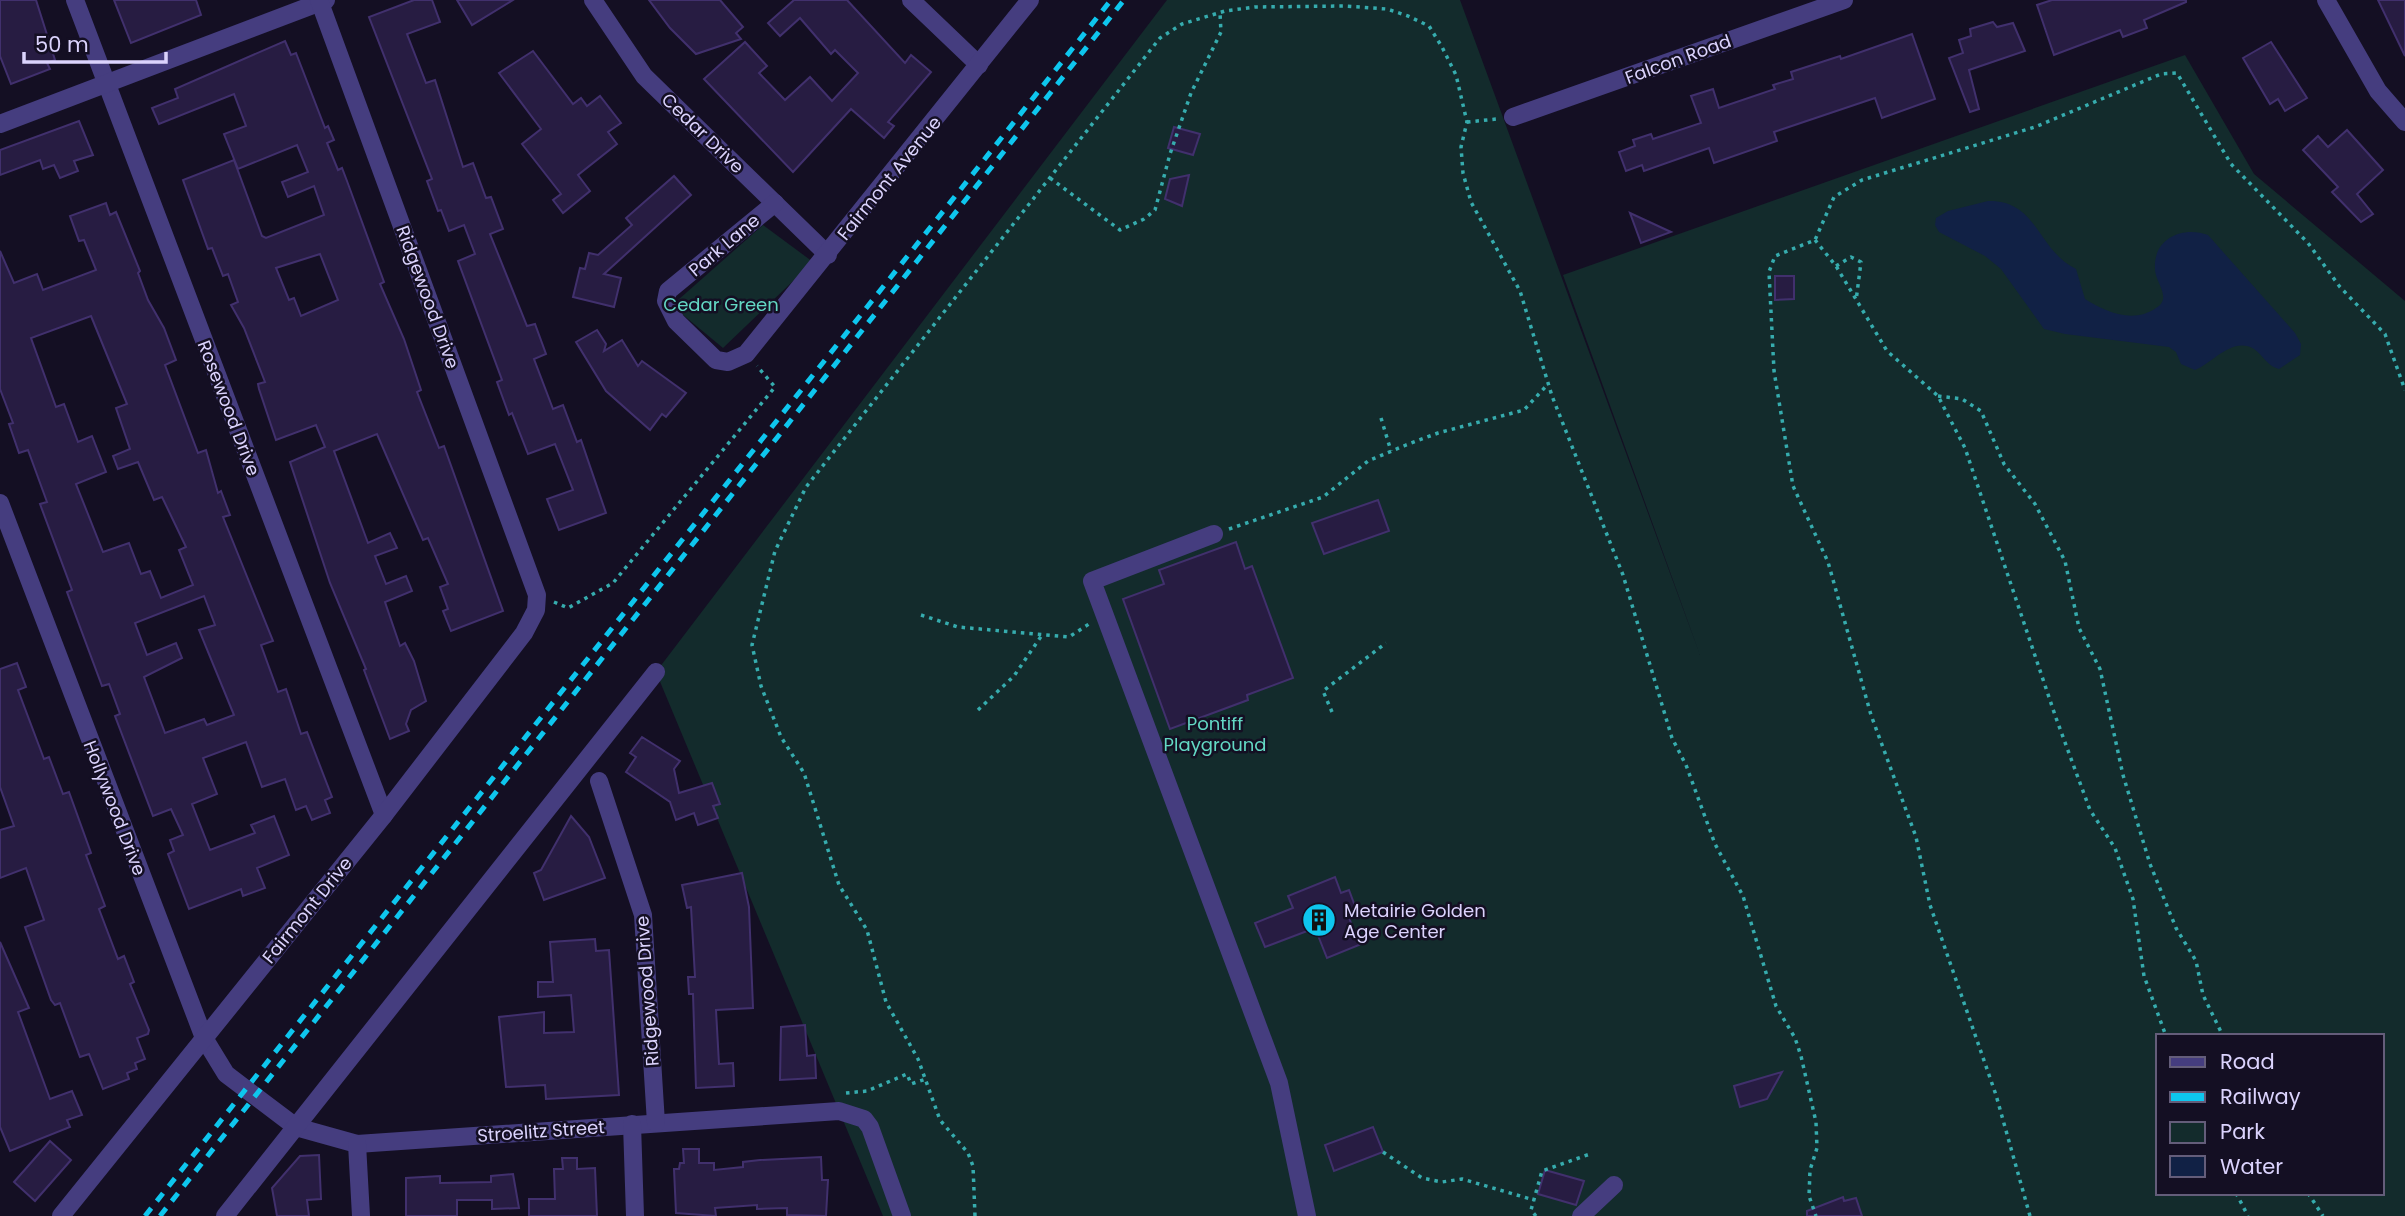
<svg xmlns="http://www.w3.org/2000/svg" width="2405" height="1216" viewBox="0 0 2405 1216" font-family="Poppins,sans-serif">
<rect width="100%" height="100%" fill="#140f23"/>
<!-- green -->
<g fill="#132b2c" fill-rule="evenodd">
<path d="M1167 0H1460L1700 655 1563 275 2185 55 2254 174 2405 301V1216H883L656 672ZM2158 1036H2382V1193H2158Z"/>
<polygon points="763,225 813,262 723,348 682,314 678,300"/>
</g>
<!-- water -->
<path fill="#112145" d="M1988 201C2038 200 2037 250 2076 269L2085 299C2106 312 2133 324 2156 308 2161 305 2164 301 2163 295 2162 286 2155 278 2155 269 2153 238 2183 226 2208 235L2295 333 2301 344 2300 355 2279 369C2267 366 2263 355 2254 349 2232 336 2212 364 2195 370L2181 364 2176 352 2169 347 2065 334 2044 329 2001 269 1985 256 1939 232 1935 225 1936 218 1948 211Z"/>
<!-- building -->
<g fill="#271c42" stroke="#41306d" stroke-width="2" fill-rule="evenodd">
<polygon points="0,0 36,0 55,60 47,63 50,69 11,84 0,56"/>
<polygon points="114,0 196,0 201,15 131,43"/>
<polygon points="414,0 432,0 440,22 407,34 426,83 435,80 463,167 473,163 486,198 491,197 503,229 490,234 527,326 535,324 546,354 534,359 553,409 563,405 577,442 581,440 606,513 559,530 547,499 573,490 555,444 528,454 512,413 509,415 497,382 502,380 458,261 475,254 464,225 449,231 441,210 438,211 427,181 432,179 369,17"/>
<polygon points="457,0 513,0 472,25"/>
<polygon points="649,0 720,0 743,27 736,33 741,39 696,54 670,28"/>
<polygon points="794,0 847,0 905,63 911,55 931,72 888,122 894,126 884,138 851,109 793,172 704,79 745,42 767,66 759,73 785,100 810,77 832,101 858,73 835,50 831,54 800,18 780,36 768,23"/>
<polygon points="2052,0 2186,0 2186,2 2144,20 2147,28 2123,37 2120,30 2054,55 2037,5"/>
<polygon points="2378,0 2405,0 2405,56"/>
<polygon points="1993,22 1997,27 2013,23 2025,51 1969,70 1979,109 1970,112 1949,58 1963,53 1959,40 1971,36 1970,29"/>
<polygon points="1912,34 1935,99 1882,118 1875,98 1774,132 1777,141 1714,163 1709,148 1644,171 1642,165 1626,171 1619,152 1635,146 1633,140 1651,134 1653,139 1701,123 1691,96 1713,89 1719,108 1775,89 1773,85 1793,79 1791,72 1840,56 1841,59"/>
<path d="M285 41 291 55 296 53 325 128 328 126 334 140 327 143 338 170 342 168 347 181 384 282 380 284 404 339 421 390 417 392 439 448 444 446 503 611 451 631 443 611 448 609 440 587 448 584 428 538 423 540 377 434 334 451 368 543 390 533 397 548 375 556 386 584 406 576 412 591 385 602 400 646 405 643 414 661 426 701 411 710 406 724 409 731 390 739 364 670 366 669 330 583 290 462 325 447 316 425 276 440 259 389 258 384 265 382 244 328 231 305 238 302 228 274 223 276 212 248 208 249 183 180 234 160 262 236 266 238 324 215 314 186 288 197 282 182 308 172 297 145 238 169 224 134 246 126 234 94 159 124 152 108 178 98 175 89ZM320 254 338 300 301 316 294 298 289 300 276 268Z"/>
<polygon points="2271,42 2307,98 2285,111 2278,99 2270,104 2243,58"/>
<polygon points="533,51 573,104 581,98 587,106 600,96 621,123 608,132 617,144 578,175 590,191 563,213 553,200 561,194 522,144 541,129 499,73"/>
<polygon points="79,121 93,155 74,161 78,171 60,178 54,165 43,169 40,160 0,175 0,150"/>
<polygon points="1174,127 1200,134 1193,155 1168,148"/>
<polygon points="2347,130 2383,170 2357,194 2373,214 2361,222 2332,192 2338,187 2303,150 2318,136 2328,147"/>
<polygon points="1189,175 1182,206 1165,199 1170,179"/>
<polygon points="674,176 691,195 604,274 621,278 614,307 573,297 580,268 585,269 589,253 598,255 632,225 626,218"/>
<path d="M106 203 110 215 116 212 140 271 138 273 148 300 164 328 176 360 165 365 198 453 206 450 218 493 221 491 230 515 223 517 273 641 261 645 278 692 286 689 301 734 307 732 332 797 325 800 330 813 312 820 306 806 296 810 285 779 262 787 246 742 203 758 217 794 192 804 210 850 255 833 251 825 274 816 289 855 257 868 265 888 243 896 241 889 189 909 168 854 174 851 170 840 183 835 171 809 153 816 115 716 120 714 109 684 102 686 67 592 72 590 40 504 47 502 28 450 19 453 9 424 13 423 0 389V251L14 283 37 274 43 290 96 270 84 240 79 241 70 216ZM91 316 127 404 116 408 130 449 113 456 118 469 138 462 154 500 162 497 186 547 179 550 193 585 161 598 150 571 141 574 129 543 103 552 76 484 106 472 92 436 78 442 64 404 56 407 31 338ZM204 596 215 625 199 630 234 715 207 725 204 719 165 733 144 677 182 658 176 643 147 655 135 623Z"/>
<polygon points="1630,213 1671,232 1641,243"/>
<polygon points="1775,276 1794,276 1794,299 1775,300"/>
<polygon points="597,330 606,344 604,351 622,340 638,366 642,361 686,393 666,417 662,414 650,430 606,391 576,342"/>
<polygon points="1378,500 1389,531 1324,554 1312,523"/>
<polygon points="1236,542 1245,569 1252,566 1293,678 1247,695 1248,700 1170,729 1123,599 1164,584 1159,570"/>
<polygon points="17,663 26,687 18,690 44,759 49,757 63,794 69,792 91,853 86,855 105,906 99,909 118,959 124,956 134,982 130,984 149,1030 148,1034 137,1038 145,1059 135,1063 137,1069 127,1073 129,1079 103,1089 89,1054 80,1057 60,1003 55,1005 51,1000 25,927 44,920 26,868 0,878 0,830 14,826 0,787 0,669"/>
<polygon points="642,737 680,761 674,769 679,793 712,783 720,804 713,806 718,818 698,825 694,813 676,820 670,802 626,772 636,757 630,753"/>
<polygon points="571,816 589,837 605,878 544,900 534,873 541,870"/>
<polygon points="742,873 749,907 753,1008 716,1010 719,1064 733,1063 734,1086 696,1088 693,994 689,994 688,977 695,977 691,907 687,908 682,885"/>
<polygon points="1335,877 1341,893 1349,890 1356,909 1347,912 1359,945 1327,958 1315,928 1265,947 1255,923 1293,908 1288,896"/>
<polygon points="595,939 596,951 609,950 619,1095 546,1099 545,1085 506,1087 499,1017 544,1012 544,1033 574,1032 571,995 538,997 538,982 553,982 550,942"/>
<polygon points="0,942 29,1008 18,1012 50,1099 72,1091 82,1115 67,1120 70,1127 10,1151 0,1127"/>
<polygon points="805,1025 807,1056 815,1055 816,1078 780,1080 781,1027"/>
<polygon points="1782,1072 1767,1099 1740,1107 1734,1086"/>
<polygon points="1373,1127 1383,1152 1334,1171 1325,1145"/>
<polygon points="50,1141 71,1160 35,1201 14,1182"/>
<polygon points="683,1149 699,1149 699,1163 714,1163 714,1170 743,1167 743,1162 760,1160 821,1157 822,1180 828,1180 826,1216 787,1215 787,1208 757,1209 757,1205 715,1208 716,1216 676,1213 674,1169 679,1169 680,1163 684,1163"/>
<polygon points="319,1155 321,1199 307,1200 309,1216 277,1216 272,1188 300,1156"/>
<polygon points="562,1158 577,1158 577,1169 595,1168 597,1216 529,1216 529,1199 555,1199 554,1169 563,1169"/>
<polygon points="1545,1170 1584,1181 1576,1205 1538,1194"/>
<polygon points="513,1174 519,1208 492,1209 492,1200 457,1200 457,1216 406,1216 406,1178 440,1176 440,1183 491,1182 491,1176"/>
<polygon points="1843,1197 1844,1201 1856,1198 1862,1216 1807,1216 1807,1211"/>
</g>
<g fill="none" stroke-linecap="round" stroke-linejoin="round">
<!-- path -->
<g stroke="#36acae" stroke-width="3.5" stroke-dasharray="3.5 5" stroke-linecap="butt">
<polyline points="1467,122 1497,119"/>
<polyline points="1050,178 1120,230 1144,219 1155,210 1170,154 1191,93 1221,32 1220,13"/>
<polyline points="1815,240 1836,266 1887,351 1938,396 1965,448 2056,718 2090,810 2115,848 2133,899 2144,976 2166,1036"/>
<polyline points="1836,266 1851,257 1861,262 1856,301"/>
<polyline points="1938,396 1962,399 1981,411 2004,464 2035,504 2065,561 2079,628 2100,669 2123,775 2150,864 2176,928 2196,961 2203,995 2223,1036"/>
<polyline points="1381,418 1391,451"/>
<polyline points="1229,529 1323,497 1368,461 1406,445 1438,433 1524,410 1549,383"/>
<polyline points="554,602 568,608 613,583 775,387 757,366"/>
<polyline points="921,615 958,627 1069,637 1089,624"/>
<polyline points="978,710 1014,676 1042,635"/>
<polyline points="1332,712 1323,691 1386,643"/>
<polyline points="846,1093 867,1091 907,1074 911,1084 926,1079"/>
<polyline points="1383,1152 1422,1178 1442,1182 1462,1179 1534,1200"/>
<polyline points="2236,1193 2248,1216"/>
<polyline points="2308,1193 2323,1216"/>
<polyline points="975,1216 973,1166 968,1153 940,1120 918,1059 886,1002 867,930 839,885 804,773 781,737 761,686 752,645 775,551 806,487 1160,38 1182,24 1225,11 1255,7 1344,6 1387,9 1408,16 1429,26 1442,47 1456,75 1467,122 1461,147 1463,173 1471,202 1520,291 1552,396 1623,575 1672,738 1686,765 1715,844 1743,896 1776,1006 1795,1038 1801,1056 1816,1122 1817,1148 1810,1170 1809,1196 1816,1216"/>
<polyline points="1536,1216 1531,1210 1542,1171 1590,1154"/>
<polyline points="2030,1216 1996,1095 1930,905 1916,837 1871,715 1828,562 1793,486 1774,371 1769,272 1775,256 1815,240 1834,197 1862,180 2035,127 2161,74 2177,73 2231,164 2308,243 2340,287 2385,334 2405,390"/>
</g>
<!-- minor -->
<g stroke="#453d7f" stroke-width="18">
<polyline points="75,0 384,815"/>
<polyline points="593,0 644,76 828,255"/>
<polyline points="911,0 979,65"/>
<polyline points="2326,0 2378,91 2405,122"/>
<polyline points="1513,117 1844,0"/>
<polyline points="0,124 326,0"/>
<polyline points="775,203 668,291 666,301 676,321 716,360 728,362 746,354 1030,0"/>
<polyline points="0,503 204,1038 226,1074 296,1127 357,1144 839,1111 864,1119 870,1127 902,1216"/>
<polyline points="1214,534 1092,581 1279,1083 1307,1216"/>
<polyline points="599,781 643,915 656,1123"/>
<polyline points="632,1124 635,1216"/>
<polyline points="357,1144 361,1216"/>
<polyline points="61,1216 384,815 524,633 536,610 537,595 319,0"/>
<polyline points="225,1216 656,672"/>
<polyline points="1581,1216 1614,1185"/>
</g>
<!-- rail -->
<g stroke="#0ec6ee" stroke-width="5" stroke-dasharray="10 9" stroke-linecap="butt">
<polyline points="145,1216 1111,0"/>
<polyline points="160,1216 1124,0"/>
</g>
</g>
<!-- icons -->
<defs>
<g id="building-disc" transform="scale(1.75)"><circle r="9.5" fill="#0ec6ee" stroke="#140f23"/><path d="M-4-6H4V6H1V3H-1V6H-4ZM-2.5-4.3h1.7v1.8h-1.7ZM.8-4.3h1.7v1.8H.8ZM-2.5-1h1.7V.8h-1.7ZM.8-1h1.7V.8H.8Z" fill="#111"/></g>
</defs>
<g fill-rule="evenodd">
<use href="#building-disc" x="1319" y="920"/>
</g>
<g text-anchor="middle" dominant-baseline="central" stroke-width="5" stroke-linejoin="round" paint-order="stroke">
<!-- street labels -->
<g font-size="18" fill="#dbd3fd" stroke="#140f23">
<text transform="translate(1678 59) rotate(-20)">Falcon Road</text>
<text transform="translate(703 133) rotate(44)">Cedar Drive</text>
<text transform="translate(889 178) rotate(-51)">Fairmont Avenue</text>
<text transform="translate(724 245) rotate(-40)">Park Lane</text>
<text transform="translate(428 297) rotate(70)">Ridgewood Drive</text>
<text transform="translate(229 408) rotate(69)">Rosewood Drive</text>
<text transform="translate(115 808) rotate(69)">Hollywood Drive</text>
<text transform="translate(307 910) rotate(-51)">Fairmont Drive</text>
<text transform="translate(647 991) rotate(-94)">Ridgewood Drive</text>
<text transform="translate(541 1131) rotate(-4)">Stroelitz Street</text>
</g>
<!-- park labels -->
<g font-size="18" fill="#63d8c4" stroke="#140f23">
<text x="721" y="304">Cedar Green</text>
<text x="1215" y="723">Pontiff<tspan x="1215" dy="21">Playground</tspan></text>
</g>
<!-- poi labels -->
<g font-size="18" fill="#dbd3fd" stroke="#140f23" text-anchor="start">
<text x="1344" y="910">Metairie Golden<tspan x="1344" dy="21">Age Center</tspan></text>
</g>
</g>
<!-- legend -->
<rect x="2156" y="1034" width="228" height="161" fill="#140f23" stroke="#645d7a" stroke-width="2"/>
<rect x="2170" y="1057" width="35" height="10" fill="#453d7f" stroke="#645d7a" stroke-width="2"/>
<text x="2220" y="1069" font-size="21" fill="#dbd3fd">Road</text>
<rect x="2170" y="1092" width="35" height="10" fill="#0ec6ee" stroke="#645d7a" stroke-width="2"/>
<text x="2220" y="1104" font-size="21" fill="#dbd3fd">Railway</text>
<rect x="2170" y="1122" width="35" height="21" fill="#132b2c" stroke="#645d7a" stroke-width="2"/>
<text x="2220" y="1139" font-size="21" fill="#dbd3fd">Park</text>
<rect x="2170" y="1156" width="35" height="21" fill="#112145" stroke="#645d7a" stroke-width="2"/>
<text x="2220" y="1174" font-size="21" fill="#dbd3fd">Water</text>
<!-- scale -->
<path d="M24 52v10h142v-10" fill="none" stroke="#dbd3fd" stroke-width="3.5"/>
<text x="35" y="52" font-size="21" fill="#dbd3fd" stroke="#140f23" stroke-width="5" paint-order="stroke">50 m</text>
</svg>
